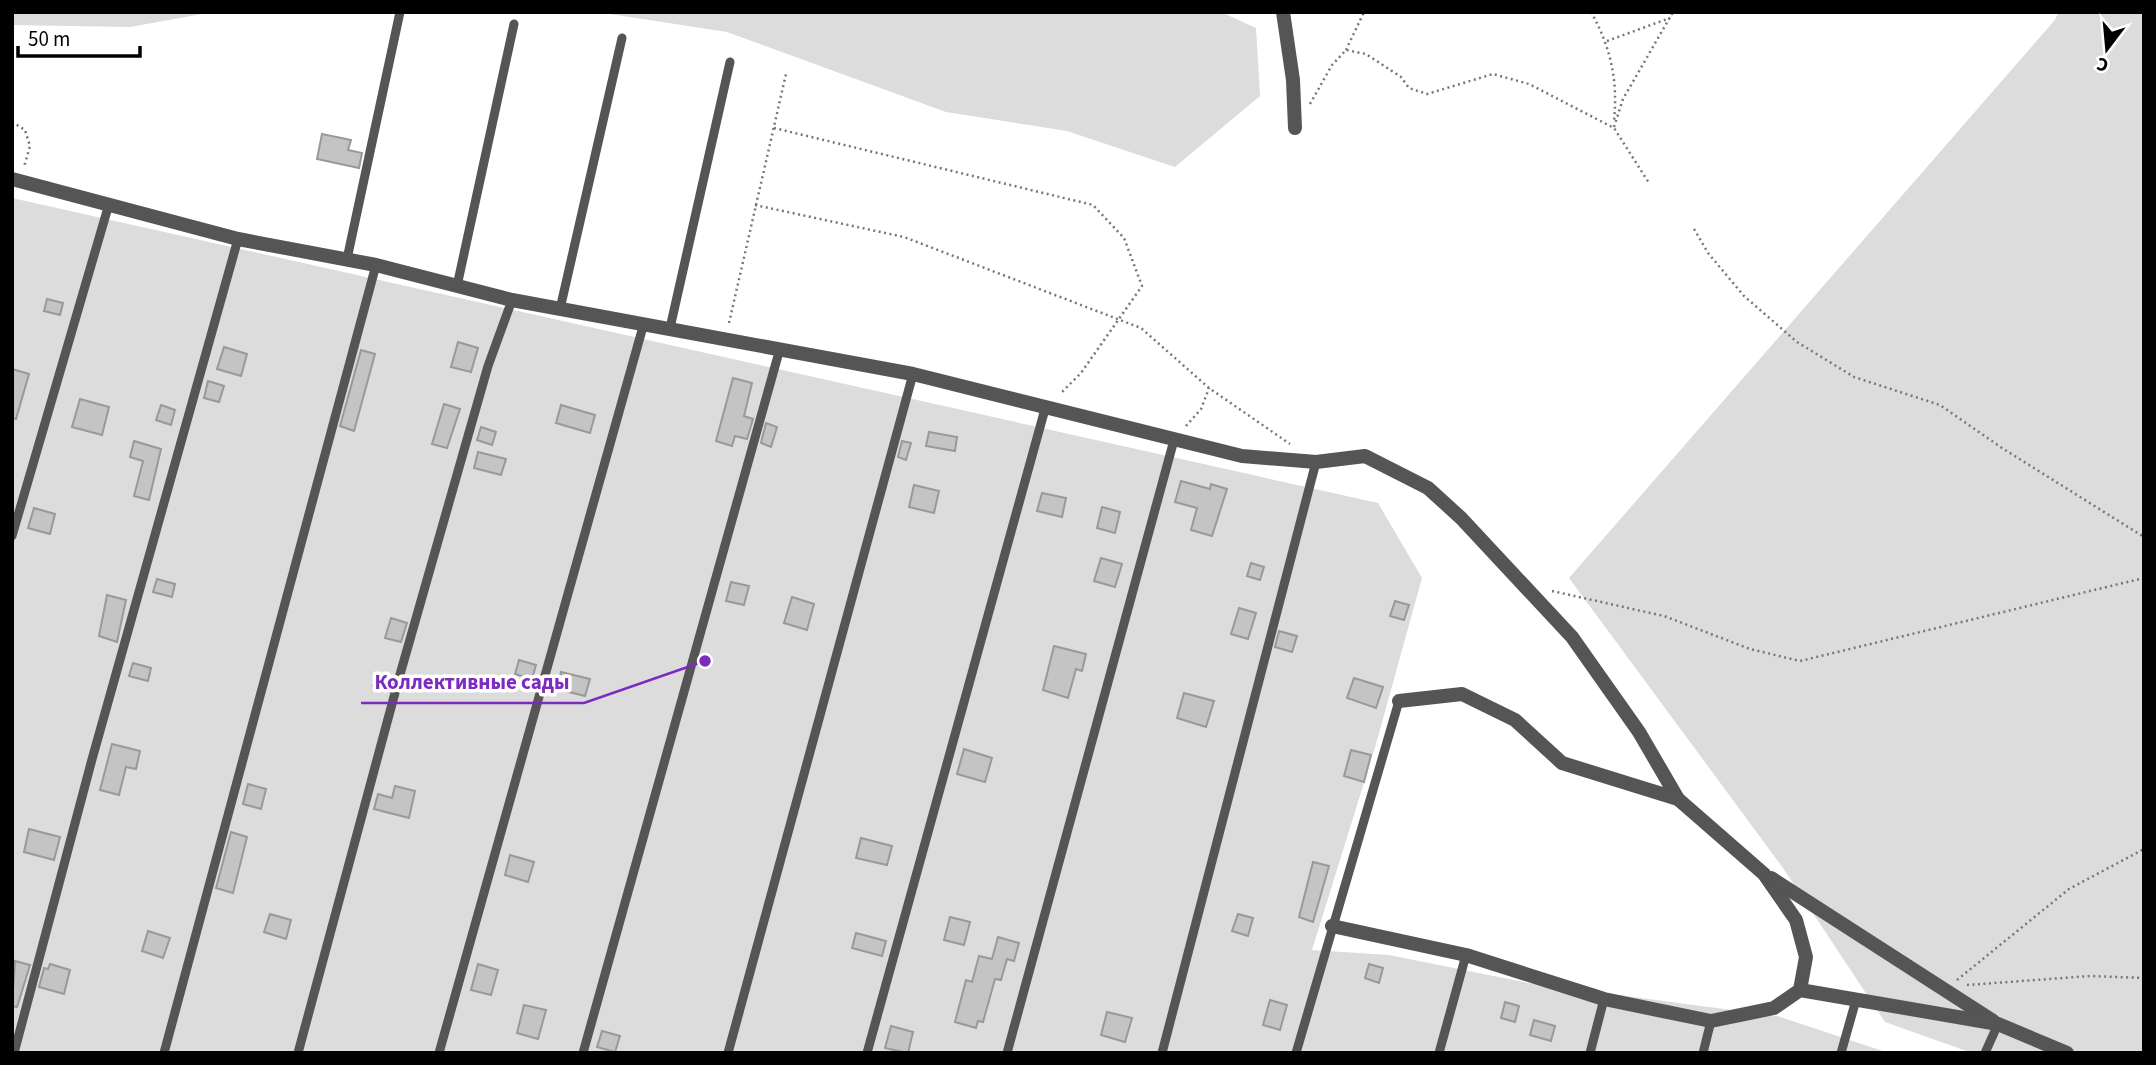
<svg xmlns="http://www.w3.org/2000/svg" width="2156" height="1065" viewBox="0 0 2156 1065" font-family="'Source Sans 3',sans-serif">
<rect width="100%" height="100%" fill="#fff"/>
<!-- green -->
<g fill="#dcdcdc">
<polygon points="12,12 213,12 130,27 12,25"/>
<polygon points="597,12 1221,12 1256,28 1260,96 1175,167 1067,131 946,112 727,32"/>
<polygon points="2059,12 2144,12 2144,1053 1972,1053 1885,1022 1783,868 1569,578 2054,21"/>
<polygon points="12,198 1378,503 1422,578 1376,744 1312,950 1389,955 1528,983 1777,1016 1889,1053 12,1053"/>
</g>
<!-- building -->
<g fill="#c4c4c4" stroke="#999" stroke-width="2">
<polygon points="322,134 351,140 348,150 362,153 359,168 317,159"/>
<polygon points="47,299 63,303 60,315 44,311"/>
<polygon points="458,342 478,348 471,372 451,367"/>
<polygon points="224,347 247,354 241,376 217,369"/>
<polygon points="361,350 375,354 354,431 340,426"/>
<polygon points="12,369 29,374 16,419 12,418"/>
<polygon points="733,378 752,383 744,416 753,419 747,439 735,436 732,446 716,441"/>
<polygon points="208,381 224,386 219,402 204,398"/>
<polygon points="80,399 109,407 102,435 72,427"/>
<polygon points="444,404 460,409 447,448 432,444"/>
<polygon points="161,405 175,410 171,425 156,420"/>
<polygon points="561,405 595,415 590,433 556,423"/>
<polygon points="766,423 777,427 771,447 761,443"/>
<polygon points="481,427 496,432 492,445 477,440"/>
<polygon points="929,432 957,437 955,451 926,446"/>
<polygon points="134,441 161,449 149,500 134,496 143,461 130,457"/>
<polygon points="902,441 911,443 906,460 898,457"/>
<polygon points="478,452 506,459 501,475 474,468"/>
<polygon points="1181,481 1210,489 1211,484 1227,489 1212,536 1191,530 1197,508 1175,502"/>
<polygon points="914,485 939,491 934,513 909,507"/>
<polygon points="1042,493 1066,498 1062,517 1037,511"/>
<polygon points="1102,507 1120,512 1115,533 1097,528"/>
<polygon points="34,508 55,514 50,534 28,528"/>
<polygon points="1101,558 1122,564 1115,587 1094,581"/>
<polygon points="1251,563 1264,567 1260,580 1247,576"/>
<polygon points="157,579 175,584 172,597 153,592"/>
<polygon points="731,582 749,586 744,605 726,601"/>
<polygon points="107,595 126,600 117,642 99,636"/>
<polygon points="792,597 814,604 807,630 784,623"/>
<polygon points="1395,601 1409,605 1404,620 1390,616"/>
<polygon points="1239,608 1256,613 1248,639 1231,634"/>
<polygon points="391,618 407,623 401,642 385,638"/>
<polygon points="1279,631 1297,636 1292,652 1275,647"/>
<polygon points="1054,646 1086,654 1082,671 1076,669 1068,698 1043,690"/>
<polygon points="519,660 536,665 532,679 515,674"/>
<polygon points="133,663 151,668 148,681 129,676"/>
<polygon points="561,672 590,679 585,696 557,689"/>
<polygon points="377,673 392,677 388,691 373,686"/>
<polygon points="1354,678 1383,687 1376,708 1347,698"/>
<polygon points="1184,693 1214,701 1206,727 1177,718"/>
<polygon points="112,744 140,751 136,769 126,767 119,795 100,790"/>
<polygon points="964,749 992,758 985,782 957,774"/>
<polygon points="1351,750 1371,755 1364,782 1344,776"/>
<polygon points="248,784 266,789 261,809 243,804"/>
<polygon points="395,786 415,791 409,818 374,809 378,794 392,798"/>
<polygon points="29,829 60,837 54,860 24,852"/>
<polygon points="231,832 247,837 233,893 216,888"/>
<polygon points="861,838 892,846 887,865 856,858"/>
<polygon points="510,855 534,862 528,882 505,875"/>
<polygon points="1313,862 1329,866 1313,922 1299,917"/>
<polygon points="270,914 291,920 286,939 264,932"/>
<polygon points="1238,914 1253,918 1248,936 1232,931"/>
<polygon points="950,917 970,922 964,945 944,940"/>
<polygon points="148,931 170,938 163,958 142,951"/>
<polygon points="856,933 886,941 882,956 852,948"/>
<polygon points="998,937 1019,943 1014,961 1007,959 1001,980 995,979 983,1022 978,1021 976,1028 955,1022 966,980 972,982 979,956 992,959"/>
<polygon points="15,961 30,965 17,1007 12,1006"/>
<polygon points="50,964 70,970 64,994 39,987 44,968 48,969"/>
<polygon points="478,964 498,970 491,995 471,990"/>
<polygon points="1369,964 1383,968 1379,983 1365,978"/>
<polygon points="1270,1000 1287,1005 1280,1030 1263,1025"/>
<polygon points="1505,1002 1519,1006 1515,1022 1501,1018"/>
<polygon points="524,1005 546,1010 538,1039 517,1033"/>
<polygon points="1107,1012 1132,1018 1125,1042 1101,1035"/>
<polygon points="1534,1020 1555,1026 1551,1041 1530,1035"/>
<polygon points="891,1026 913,1032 908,1053 885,1048"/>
<polygon points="602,1031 620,1036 615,1052 597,1047"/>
</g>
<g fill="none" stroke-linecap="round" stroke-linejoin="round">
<!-- path -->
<g stroke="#777" stroke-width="2.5" stroke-dasharray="2 3.5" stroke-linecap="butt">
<path d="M1591 12C1611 48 1618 80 1614 121"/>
<polyline points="1607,41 1670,18"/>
<polyline points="1346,50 1364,12"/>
<polyline points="1310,104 1332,65 1346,50 1366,54 1401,77 1409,88 1427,94 1493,74 1529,84 1614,128 1649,183"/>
<polyline points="12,122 25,130 30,146 24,167"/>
<polyline points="1614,127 1623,99 1673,12"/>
<polyline points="774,128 1093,205 1124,238 1142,286 1081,373 1060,394"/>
<polyline points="755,205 904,237 1141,328 1209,388 1290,444"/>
<polyline points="1694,229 1708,253 1744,296 1797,342 1854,377 1940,405 2002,448 2144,537"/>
<polyline points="729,323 786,74"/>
<polyline points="1186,426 1201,409 1209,388"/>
<polyline points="1552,591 1664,616 1750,649 1800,661 2144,578"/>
<polyline points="1957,980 2069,889 2144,849"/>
<polyline points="1967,985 2090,976 2144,978"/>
</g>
<!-- service -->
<g stroke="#555" stroke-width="9">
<polyline points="347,259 400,12"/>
<polyline points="457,286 514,24"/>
<polyline points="560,309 622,38"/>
<polyline points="670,328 730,62"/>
<polyline points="12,536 109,204"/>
<polyline points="14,1053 91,763 238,239"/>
<polyline points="164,1053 376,265"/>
<polyline points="298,1053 399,678 488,366 512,300"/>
<polyline points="439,1053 644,323"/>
<polyline points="583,1053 779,352"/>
<polyline points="728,1053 913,374"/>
<polyline points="867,1053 1045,409"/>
<polyline points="1007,1053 1174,440"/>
<polyline points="1162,1053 1316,462"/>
<polyline points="1296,1053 1399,701"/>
<polyline points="1439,1053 1466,955"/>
<polyline points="1590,1053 1604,999"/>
<polyline points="1703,1053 1711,1021"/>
<polyline points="1841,1053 1856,1000"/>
<polyline points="1985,1053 1998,1024"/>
</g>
<!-- minor -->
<g stroke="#555" stroke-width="14">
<polyline points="1283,12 1293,80 1295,128"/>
<polyline points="12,179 238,239 376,265 512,300 913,374 1242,456 1316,462 1365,456 1428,488 1461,518 1572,637 1639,732 1678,799 1764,874 1796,920 1806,957 1800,990"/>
<polyline points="1399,701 1462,694 1515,720 1562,763 1678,799"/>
<polyline points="1771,878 1993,1021"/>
<polyline points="1332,926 1466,955 1604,999 1711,1021 1774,1008 1800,990 1998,1024 2067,1053"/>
</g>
</g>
<!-- callouts -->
<path fill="none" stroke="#7b2cbf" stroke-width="2.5" d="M705 661L584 703H361"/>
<circle fill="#7b2cbf" stroke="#fff" stroke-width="2.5" cx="705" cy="661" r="7"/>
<g font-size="21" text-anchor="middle" font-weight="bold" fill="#7b2cbf" stroke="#fff" stroke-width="7" stroke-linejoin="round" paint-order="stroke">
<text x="472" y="689">Коллективные сады</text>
</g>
<!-- border -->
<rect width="2156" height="1065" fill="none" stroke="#000000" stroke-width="28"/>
<!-- north arrow -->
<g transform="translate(2107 49) rotate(196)" stroke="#ffffff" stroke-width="5" paint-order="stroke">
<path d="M0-5L12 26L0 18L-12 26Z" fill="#000000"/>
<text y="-10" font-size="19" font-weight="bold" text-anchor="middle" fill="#000000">С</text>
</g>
<!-- scale -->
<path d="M18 46v10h122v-10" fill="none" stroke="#000000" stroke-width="3.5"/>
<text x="28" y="46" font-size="21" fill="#000000" stroke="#ffffff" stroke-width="5" paint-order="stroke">50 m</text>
</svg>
